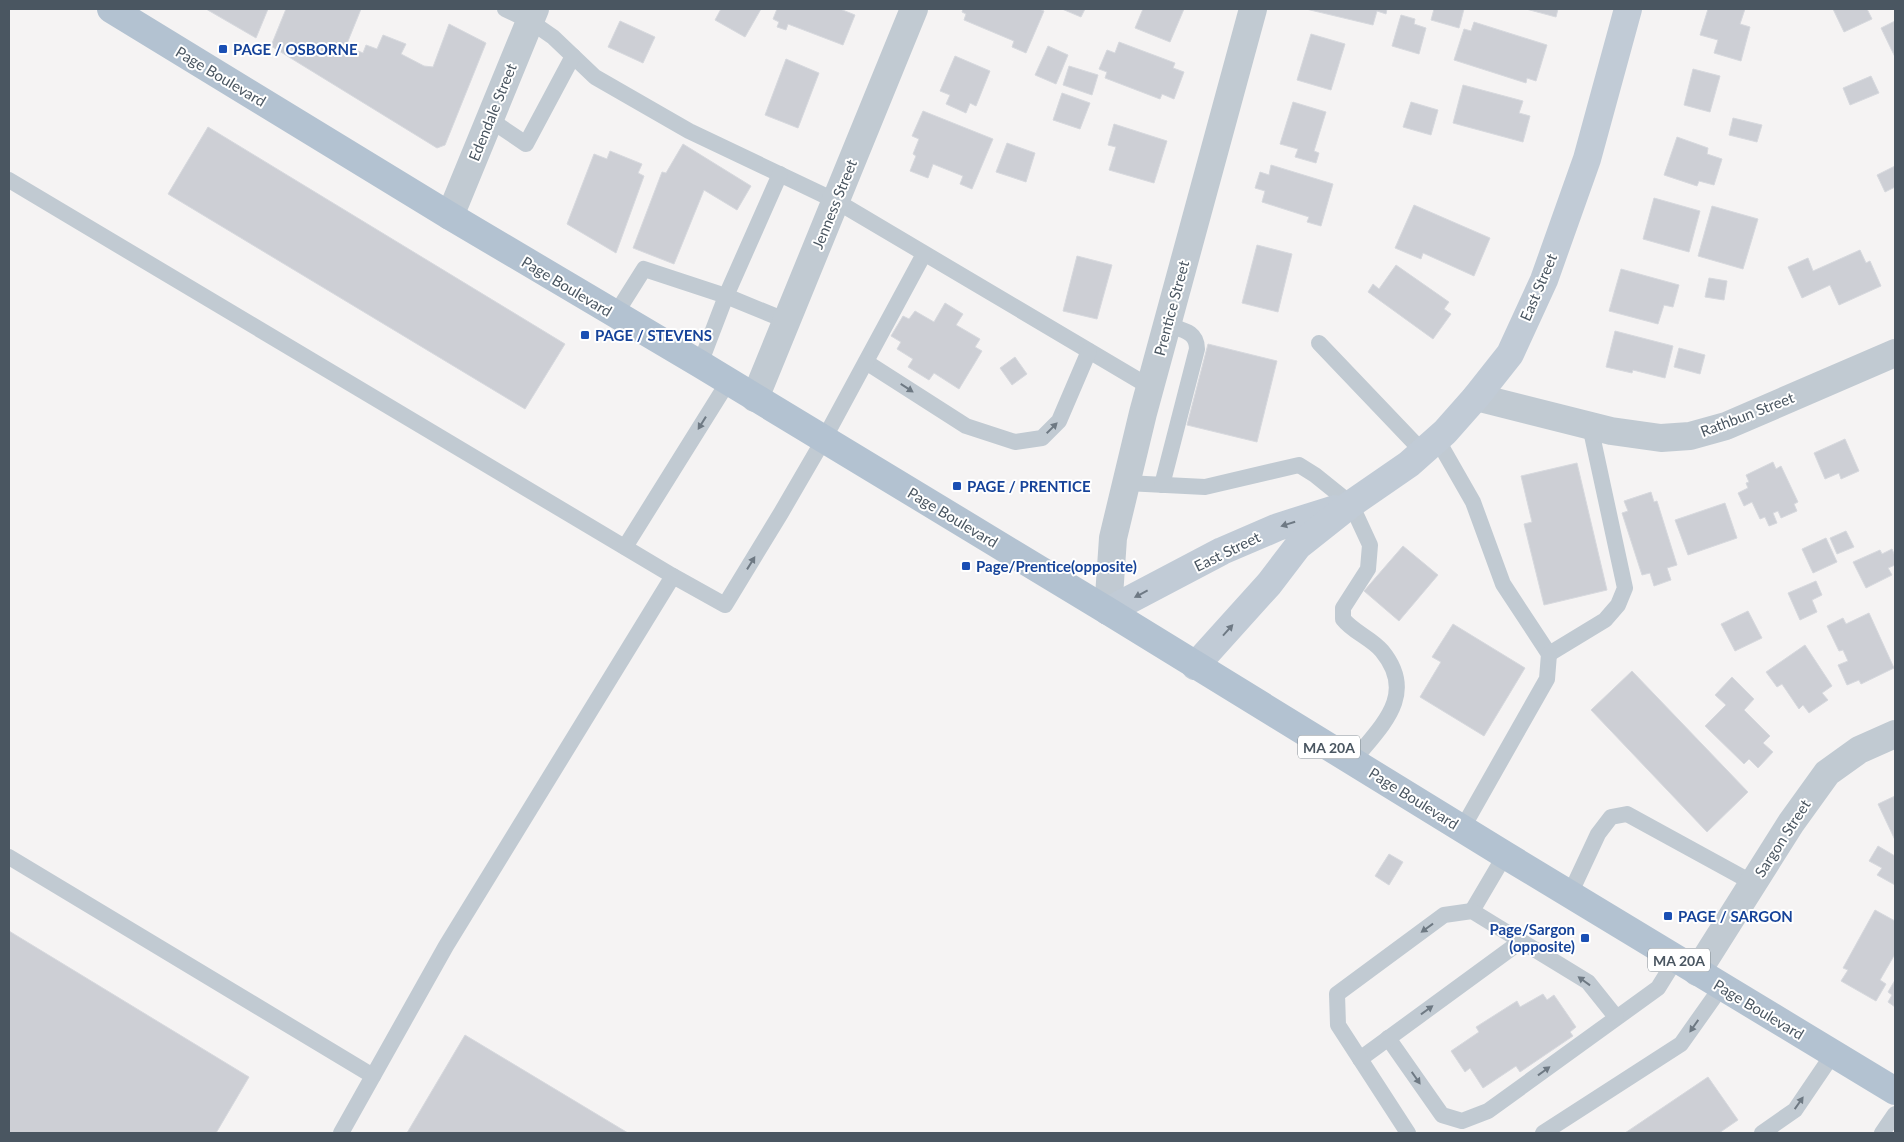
<svg xmlns="http://www.w3.org/2000/svg" width="1904" height="1142" viewBox="0 0 1904 1142" font-family="Lato,sans-serif">
<rect width="100%" height="100%" fill="#f5f3f3"/>
<!-- building -->
<g fill="#cdcfd5" stroke="#d7d9de">
<polygon points="206,9 268,9 256,38"/>
<polygon points="286,9 361,9 346,46 363,53 366,45 377,49 383,35 406,44 401,54 424,66 433,67 449,24 486,43 445,145 437,148 271,46"/>
<polygon points="721,9 761,9 745,37 715,20"/>
<polygon points="777,9 840,9 855,15 843,45 788,24 786,30 777,27 779,22 773,19"/>
<polygon points="963,9 1039,9 1044,11 1026,53 1012,47 1014,41 964,20 966,14 962,12"/>
<polygon points="1062,9 1085,9 1081,17"/>
<polygon points="1143,9 1184,9 1170,42 1135,28"/>
<polygon points="1306,9 1387,9 1386,14 1377,11 1373,25"/>
<polygon points="1434,9 1464,9 1459,28 1431,20"/>
<polygon points="1526,9 1558,9 1556,17"/>
<polygon points="1708,9 1745,9 1740,24 1750,27 1741,61 1714,53 1718,40 1700,35"/>
<polygon points="1833,9 1867,9 1872,19 1844,32"/>
<polygon points="1401,15 1415,19 1414,24 1426,28 1419,54 1392,46"/>
<polygon points="620,21 655,37 643,63 608,47"/>
<polygon points="1895,21 1895,57 1881,28"/>
<polygon points="1474,22 1547,45 1536,81 1527,78 1526,83 1454,60 1464,29 1471,31"/>
<polygon points="1311,34 1345,44 1331,90 1297,80"/>
<polygon points="1119,42 1175,63 1173,68 1184,72 1174,99 1162,94 1160,99 1105,78 1107,72 1099,69 1107,50 1115,53"/>
<polygon points="1048,46 1068,55 1056,84 1035,75"/>
<polygon points="955,56 990,71 976,106 970,103 966,113 946,104 950,95 940,91"/>
<polygon points="786,59 819,73 798,128 765,115"/>
<polygon points="1069,66 1098,75 1092,95 1063,85"/>
<polygon points="1693,69 1720,76 1710,112 1684,105"/>
<polygon points="1871,76 1879,93 1850,105 1843,88"/>
<polygon points="1463,85 1523,101 1519,113 1530,116 1523,142 1453,123"/>
<polygon points="1062,93 1090,103 1080,129 1053,120"/>
<polygon points="1293,102 1326,112 1314,151 1319,153 1316,163 1295,157 1298,149 1280,144"/>
<polygon points="1411,102 1438,110 1431,135 1403,127"/>
<polygon points="923,111 993,139 972,189 960,184 963,176 933,164 928,178 910,171 916,156 913,154 919,139 912,136"/>
<polygon points="1733,118 1762,125 1757,142 1729,135"/>
<polygon points="1114,124 1167,141 1154,183 1109,170 1116,147 1108,145"/>
<polygon points="208,127 565,344 525,409 168,194"/>
<polygon points="1677,137 1708,148 1707,154 1722,159 1714,185 1699,181 1697,186 1664,175"/>
<polygon points="1007,143 1035,153 1026,182 996,172"/>
<polygon points="683,144 751,186 737,210 704,190 674,264 633,248 662,172 666,173"/>
<polygon points="610,151 642,164 638,173 644,176 616,253 567,224 594,154 607,159"/>
<polygon points="1271,165 1333,184 1321,226 1307,222 1309,217 1262,202 1265,191 1255,188 1260,172 1269,175"/>
<polygon points="1895,166 1895,187 1885,192 1877,175"/>
<polygon points="1654,198 1700,211 1689,252 1643,239"/>
<polygon points="1414,205 1490,238 1474,276 1423,253 1421,259 1395,248"/>
<polygon points="1712,206 1758,219 1743,269 1698,256"/>
<polygon points="1257,245 1292,254 1278,312 1242,303"/>
<polygon points="1860,250 1866,263 1870,261 1881,286 1839,305 1830,285 1802,298 1788,267 1808,258 1813,271"/>
<polygon points="1077,256 1112,265 1097,319 1063,311"/>
<polygon points="1396,265 1449,302 1444,309 1451,314 1433,339 1368,292 1373,284 1379,289"/>
<polygon points="1621,269 1679,285 1673,307 1664,305 1658,324 1609,311"/>
<polygon points="1709,278 1727,281 1724,300 1705,297"/>
<polygon points="945,303 963,314 956,325 980,339 975,347 982,351 959,389 934,373 929,380 908,367 913,359 897,349 901,342 891,336 903,316 909,319 915,311 934,322"/>
<polygon points="1615,331 1673,346 1665,378 1633,370 1632,373 1606,367"/>
<polygon points="1208,344 1277,361 1257,442 1187,425"/>
<polygon points="1679,348 1705,355 1700,374 1674,367"/>
<polygon points="1015,357 1027,374 1012,385 1000,368"/>
<polygon points="1845,439 1859,471 1841,479 1839,473 1825,479 1814,453"/>
<polygon points="1773,462 1776,469 1781,466 1798,502 1794,504 1797,511 1781,518 1778,511 1773,513 1777,523 1769,526 1765,517 1760,519 1752,502 1744,506 1738,493 1748,488 1746,483 1749,482 1746,475"/>
<polygon points="1577,463 1607,590 1544,605 1524,524 1532,522 1521,476"/>
<polygon points="1651,492 1654,502 1657,501 1677,565 1667,568 1671,580 1654,586 1650,573 1642,575 1622,513 1628,511 1624,501"/>
<polygon points="1725,503 1737,538 1688,555 1675,520"/>
<polygon points="1846,531 1854,547 1837,554 1830,538"/>
<polygon points="1826,538 1837,562 1813,573 1802,549"/>
<polygon points="1403,546 1438,575 1399,621 1364,591"/>
<polygon points="1892,549 1895,556 1895,565 1888,568 1892,575 1866,588 1853,562 1880,550 1882,554"/>
<polygon points="1816,581 1822,595 1812,600 1817,612 1800,620 1788,593"/>
<polygon points="1748,611 1762,638 1735,651 1721,624"/>
<polygon points="1869,613 1894,668 1861,684 1859,680 1847,685 1838,665 1848,661 1843,650 1839,651 1827,626 1843,618 1846,624"/>
<polygon points="1453,624 1525,668 1484,736 1420,697 1441,662 1432,657"/>
<polygon points="1805,645 1832,686 1822,693 1828,700 1809,713 1803,705 1799,709 1782,684 1777,687 1766,672"/>
<polygon points="1632,671 1748,792 1707,832 1591,710"/>
<polygon points="1732,677 1754,699 1744,710 1770,736 1763,743 1773,752 1758,768 1749,759 1744,764 1705,726 1726,705 1715,695"/>
<polygon points="1895,796 1895,840 1878,804"/>
<polygon points="1878,846 1895,856 1895,885 1877,875 1882,868 1869,861"/>
<polygon points="1389,854 1403,862 1389,885 1375,876"/>
<polygon points="1875,910 1895,921 1895,954 1880,980 1886,984 1876,1001 1841,981 1848,970 1843,968"/>
<polygon points="9,931 249,1077 216,1133 9,1133"/>
<polygon points="1895,980 1895,1007 1888,1002 1892,995 1888,992"/>
<polygon points="1543,994 1547,1000 1554,995 1576,1027 1570,1032 1573,1036 1520,1072 1516,1066 1483,1088 1470,1068 1465,1072 1451,1051 1479,1032 1476,1027 1517,1001 1520,1007"/>
<polygon points="465,1035 628,1133 407,1133"/>
<polygon points="1708,1077 1738,1120 1719,1133 1625,1133"/>
</g>
<g fill="none" stroke-linecap="round" stroke-linejoin="round">
<!-- lane -->
<g stroke="#c1cad2" stroke-width="16">
<polyline points="505,9 530,21 553,37 595,77 689,131 836,201 1150,387"/>
<polyline points="489,119 526,144 573,56"/>
<polyline points="780,174 726,296 787,321"/>
<polyline points="9,180 673,576"/>
<polyline points="615,315 644,269 726,296 700,364"/>
<polyline points="1319,343 1423,452"/>
<polyline points="866,362 966,426 1015,442 1042,438 1059,421 1089,351"/>
<polyline points="1437,439 1473,502 1503,584 1549,654 1547,679 1462,829"/>
<path d="M1126 483 1205 487 1299 465 1315 475 1351 504 1370 545 1368 569 1343 608V619C1353 632 1371 638 1382 651 1418 695 1381 726 1353 761"/>
<path d="M1162 485 1197 349C1197 331 1182 330 1167 325"/>
<polyline points="625,547 728,382"/>
<polyline points="1549,654 1605,620 1618,605 1625,588 1590,426"/>
<polyline points="9,857 373,1076"/>
<polyline points="1570,894 1598,834 1611,817 1627,814 1753,883"/>
<polyline points="1472,911 1505,855"/>
<polyline points="1388,1038 1442,1115 1462,1121 1488,1111 1658,988 1676,959"/>
<polyline points="1360,1059 1520,942"/>
<polyline points="341,1133 446,946 673,576 725,605 781,513 824,439 924,254"/>
<polyline points="1408,1133 1338,1025 1337,994 1444,915 1472,911 1588,982 1616,1017"/>
<polyline points="1543,1133 1681,1044 1722,986"/>
<polyline points="1762,1133 1795,1110 1833,1054"/>
<polyline points="1882,1133 1895,1114"/>
</g>
<!-- street -->
<g stroke="#c1cad2" stroke-width="28">
<polyline points="450,216 535,9"/>
<polyline points="1476,397 1611,431 1661,438 1690,436 1726,426 1895,353"/>
<polyline points="755,398 914,9"/>
<polyline points="1108,611 1113,538 1143,413 1253,9"/>
<polyline points="1697,972 1791,823 1827,773 1859,750 1895,734"/>
</g>
<!-- secondary -->
<g stroke="#c1cbd6" stroke-width="28">
<polyline points="1108,611 1222,551 1278,527 1335,509"/>
<polyline points="1195,666 1269,584 1298,546 1351,504 1409,464 1445,432 1476,397 1510,354 1544,280 1587,159 1628,9"/>
</g>
<!-- primary -->
<polyline stroke="#b3c2d1" stroke-width="28" points="111,9 450,216 700,364 1108,611 1505,855 1895,1091"/>
</g>
<!-- one-way arrows -->
<defs><path id="oneway-solid" d="M-6-.8H1V-3.2L6.5 0L1 3.2V.8H-6Z" transform="scale(1.25)"/></defs>
<g fill="#6e7983">
<use href="#oneway-solid" transform="translate(907 388) rotate(33)"/>
<use href="#oneway-solid" transform="translate(702 423) rotate(122)"/>
<use href="#oneway-solid" transform="translate(1052 428) rotate(-45)"/>
<use href="#oneway-solid" transform="translate(751 563) rotate(-58)"/>
<use href="#oneway-solid" transform="translate(1427 928) rotate(144)"/>
<use href="#oneway-solid" transform="translate(1584 981) rotate(-144)"/>
<use href="#oneway-solid" transform="translate(1427 1010) rotate(-36)"/>
<use href="#oneway-solid" transform="translate(1694 1026) rotate(125)"/>
<use href="#oneway-solid" transform="translate(1544 1071) rotate(-36)"/>
<use href="#oneway-solid" transform="translate(1416 1078) rotate(55)"/>
<use href="#oneway-solid" transform="translate(1799 1103) rotate(-55)"/>
</g>
<g fill="#6e7984">
<use href="#oneway-solid" transform="translate(1288 524) rotate(163)"/>
<use href="#oneway-solid" transform="translate(1141 594) rotate(152)"/>
<use href="#oneway-solid" transform="translate(1228 630) rotate(-48)"/>
</g>
<!-- markers -->
<g fill="#1a4fb4" stroke="#fff" stroke-width="2">
<rect x="218" y="44" width="10" height="10" rx="2.5"/>
<rect x="580" y="330" width="10" height="10" rx="2.5"/>
<rect x="952" y="481" width="10" height="10" rx="2.5"/>
<rect x="961" y="561" width="10" height="10" rx="2.5"/>
<rect x="1663" y="911" width="10" height="10" rx="2.5"/>
<rect x="1580" y="933" width="10" height="10" rx="2.5"/>
</g>
<g text-anchor="middle" dominant-baseline="central" stroke-width="4" stroke-linejoin="round" paint-order="stroke">
<!-- shield labels -->
<g fill="#fff" stroke="#808990" stroke-width="1">
<rect x="1298" y="735.5" width="62" height="23" rx="4"/>
<rect x="1648" y="948.5" width="62" height="23" rx="4"/>
</g>
<g font-size="14" font-weight="bold" fill="#4a5661">
<text x="1329" y="747">MA 20A</text>
<text x="1679" y="960">MA 20A</text>
</g>
<!-- transit labels -->
<g font-size="15" font-weight="bold" fill="#164399" stroke="#fff" text-anchor="start">
<text x="233" y="49">PAGE / OSBORNE</text>
<text x="595" y="335">PAGE / STEVENS</text>
<text x="967" y="486">PAGE / PRENTICE</text>
<text x="976" y="566">Page/Prentice(opposite)</text>
<text x="1678" y="916">PAGE / SARGON</text>
<text x="1575" y="929" text-anchor="end">Page/Sargon<tspan x="1575" dy="17">(opposite)</tspan></text>
</g>
<!-- street labels -->
<g font-size="15" fill="#4a5661" stroke="#fff">
<text transform="translate(221 76) rotate(31)">Page Boulevard</text>
<text transform="translate(492 112) rotate(-68)">Edendale Street</text>
<text transform="translate(834 204) rotate(-68)">Jenness Street</text>
<text transform="translate(567 286) rotate(31)">Page Boulevard</text>
<text transform="translate(1538 287) rotate(-67)">East Street</text>
<text transform="translate(1171 308) rotate(-75)">Prentice Street</text>
<text transform="translate(1747 414) rotate(-21)">Rathbun Street</text>
<text transform="translate(953 517) rotate(31)">Page Boulevard</text>
<text transform="translate(1227 551) rotate(-26)">East Street</text>
<text transform="translate(1414 798) rotate(32)">Page Boulevard</text>
<text transform="translate(1782 838) rotate(-57)">Sargon Street</text>
<text transform="translate(1759 1009) rotate(31)">Page Boulevard</text>
</g>
</g>
<!-- border -->
<rect width="1904" height="1142" fill="none" stroke="#4a5661" stroke-width="20"/>
</svg>
